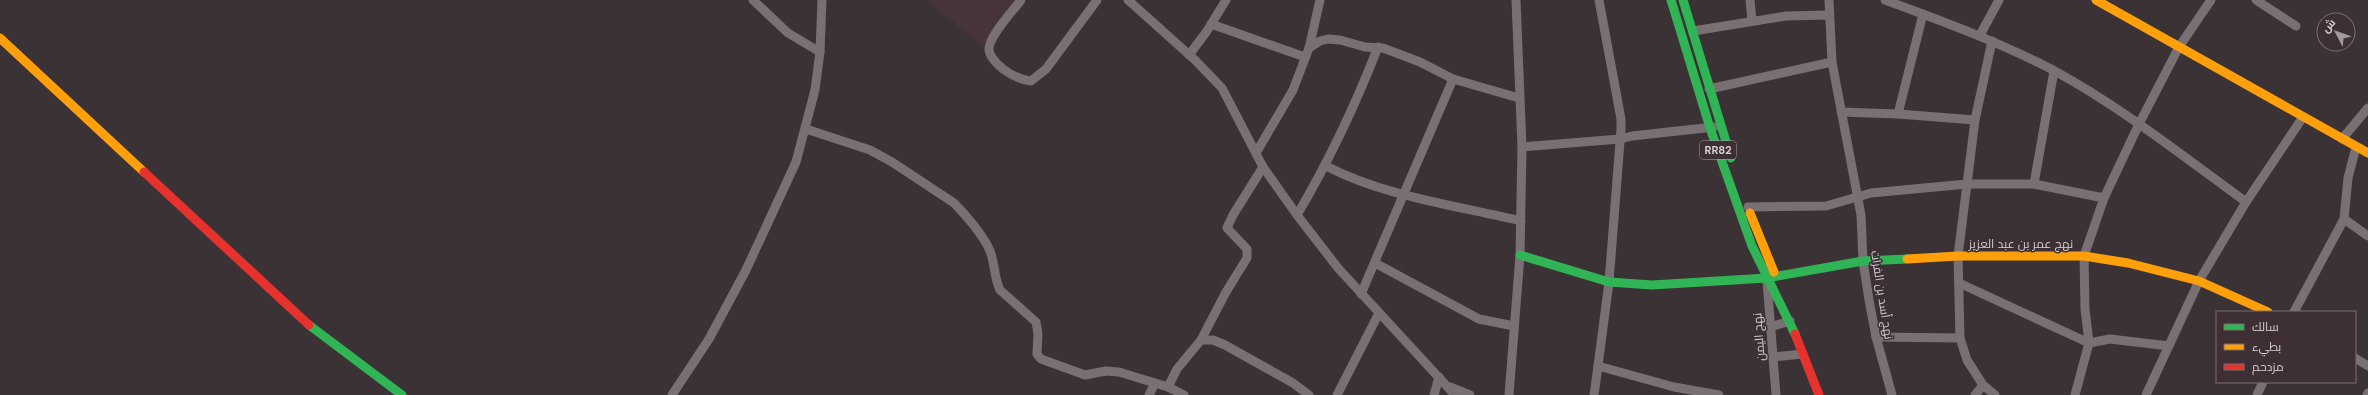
<svg xmlns="http://www.w3.org/2000/svg" width="2368" height="395" viewBox="0 0 2368 395" font-family="'DM Sans',Cairo,sans-serif">
<rect width="100%" height="100%" fill="#3a3235"/>
<!-- built -->
<polygon fill="#47343b" points="926,0 1015,0 983,46"/>
<g fill="none" stroke-linecap="round" stroke-linejoin="round">
<!-- street -->
<g stroke="#797073" stroke-width="9">
<polyline points="753,0 788,33 820,52"/>
<path d="M1021 0C1013 11 989 36 989 49 989 56 997 64 1003 69 1011 75 1020 80 1031 81L1046 69 1097 0"/>
<polyline points="1128,0 1195,60 1222,88 1263,167 1297,215 1338,268 1455,395"/>
<polyline points="1750,0 1752,21"/>
<polyline points="1829,0 1832,62 1861,215 1863,261 1869,300 1876,337 1892,395"/>
<path d="M1885 0C1942 21 1999 42 2053 70 2121 107 2183 156 2246 202"/>
<polyline points="2256,0 2296,26"/>
<polyline points="1211,24 1305,57"/>
<polyline points="1693,31 1786,16 1829,15"/>
<polyline points="1980,35 1999,0"/>
<polyline points="1992,41 1975,120 1958,256 1960,338 1967,360 1983,385 1995,395"/>
<polyline points="1309,48 1320,0"/>
<polyline points="1189,55 1207,31 1226,0"/>
<polyline points="1709,89 1832,62"/>
<polyline points="1841,112 1898,114 1975,120"/>
<polyline points="1898,114 1923,14"/>
<path d="M806 129 870 150 892 162 954 203C965 214 984 236 990 251 995 263 994 278 1000 290L1036 322 1038 334 1037 354 1041 359 1085 375 1106 371 1119 372 1168 387 1184 395"/>
<polyline points="2342,139 2368,108"/>
<polyline points="1522,147 1620,139 1632,136 1714,127"/>
<polyline points="1256,153 1293,90 1309,48 1320,41 1328,39 1340,40 1365,47 1383,48 1420,62 1453,79"/>
<path d="M1326 166C1383 196 1458 206 1521 221"/>
<polyline points="2034,184 2054,71"/>
<polyline points="1748,207 1826,206 1871,193 1967,184 2034,184 2104,198"/>
<path d="M1297 215C1329 161 1355 106 1378 47"/>
<polyline points="2344,219 2348,178 2356,147"/>
<polyline points="1375,263 1479,319 1514,326"/>
<polyline points="1767,281 1776,395"/>
<polyline points="1959,283 2089,343 2110,339 2169,346"/>
<polyline points="1361,294 1453,79 1519,98"/>
<polyline points="2294,312 2344,219 2368,236"/>
<polyline points="1770,327 1790,321"/>
<polyline points="1876,337 1960,338"/>
<polyline points="1201,340 1213,340 1225,345 1293,383 1309,395"/>
<polyline points="1772,357 1803,354"/>
<polyline points="2355,358 2368,366"/>
<polyline points="1598,366 1609,282 1621,129 1621,119 1599,0"/>
<polyline points="1168,387 1177,369 1201,340 1226,292 1247,258 1247,249 1227,228 1233,215 1263,167"/>
<polyline points="1450,387 1470,395"/>
<polyline points="672,395 709,339 746,270 796,162 815,90 820,52 822,0"/>
<polyline points="1149,395 1155,383"/>
<polyline points="1337,395 1379,313"/>
<polyline points="1434,395 1439,377"/>
<polyline points="1509,395 1520,255 1522,147 1516,0"/>
<polyline points="1594,395 1598,366 1674,387 1719,395"/>
<polyline points="1975,395 1983,385"/>
<polyline points="2075,395 2089,343 2085,309 2084,256 2104,198 2139,124 2179,47 2211,0"/>
<polyline points="2146,395 2199,281 2246,202 2303,117"/>
<polyline points="2257,395 2263,382"/>
<polyline points="2367,395 2368,393"/>
</g>
<!-- fast -->
<g stroke="#30b455" stroke-width="9">
<polyline points="1671,0 1710,128 1752,246 1795,334"/>
<polyline points="1683,0 1731,158"/>
<polyline points="1520,255 1609,282 1652,285 1767,278 1863,261 1907,259"/>
<polyline points="309,325 402,395"/>
</g>
<!-- slow -->
<g stroke="#ff9f0a" stroke-width="9">
<polyline points="2096,0 2368,153"/>
<polyline points="0,38 144,172"/>
<polyline points="1750,213 1774,272"/>
<polyline points="1907,259 1958,256 2084,256 2128,263 2199,281 2268,312"/>
</g>
<!-- jam -->
<g stroke="#e5322d" stroke-width="9">
<polyline points="144,172 309,325"/>
<polyline points="1795,334 1819,395"/>
</g>
</g>
<g text-anchor="middle" dominant-baseline="central" stroke-width="3" stroke-linejoin="round" paint-order="stroke">
<!-- shield labels -->
<rect fill="#3d2f34" stroke="#aa9fa3" stroke-width="1" x="1700" y="141" width="36" height="18" rx="3"/>
<g font-size="11" font-weight="bold" fill="#d8cfd2">
<text x="1718" y="150">RR82</text>
</g>
<!-- street labels -->
<g font-size="12" fill="#d8cfd2" stroke="#3d2f34">
<text x="2021" y="244">نهج عمر بن عبد العزيز</text>
<text transform="translate(1882 295) rotate(81)">نهج أسد بن الفرات</text>
<text transform="translate(1759 337) rotate(-94)">نهج اليمن</text>
</g>
</g>
<!-- legend -->
<rect x="2216" y="311" width="140" height="72" fill="#3d2f34" stroke="#7b6f73"/>
<rect x="2224" y="324" width="20" height="6" fill="#30b455" stroke="#7b6f73"/>
<text x="2252" y="331" font-size="12" fill="#d8cfd2">سالك</text>
<rect x="2224" y="344" width="20" height="6" fill="#ff9f0a" stroke="#7b6f73"/>
<text x="2252" y="351" font-size="12" fill="#d8cfd2">بطيء</text>
<rect x="2224" y="364" width="20" height="6" fill="#e5322d" stroke="#7b6f73"/>
<text x="2252" y="371" font-size="12" fill="#d8cfd2">مزدحم</text>
<!-- north arrow -->
<g transform="translate(2336 32) rotate(311)"><circle r="19" fill="#3d2f34" stroke="#7b6f73"/>
<path d="M0-3L7 15L0 10L-7 15Z" fill="#a1989b"/>
<text y="-6" font-size="11" font-weight="bold" text-anchor="middle" fill="#d8cfd2">ش</text>
</g>
</svg>
